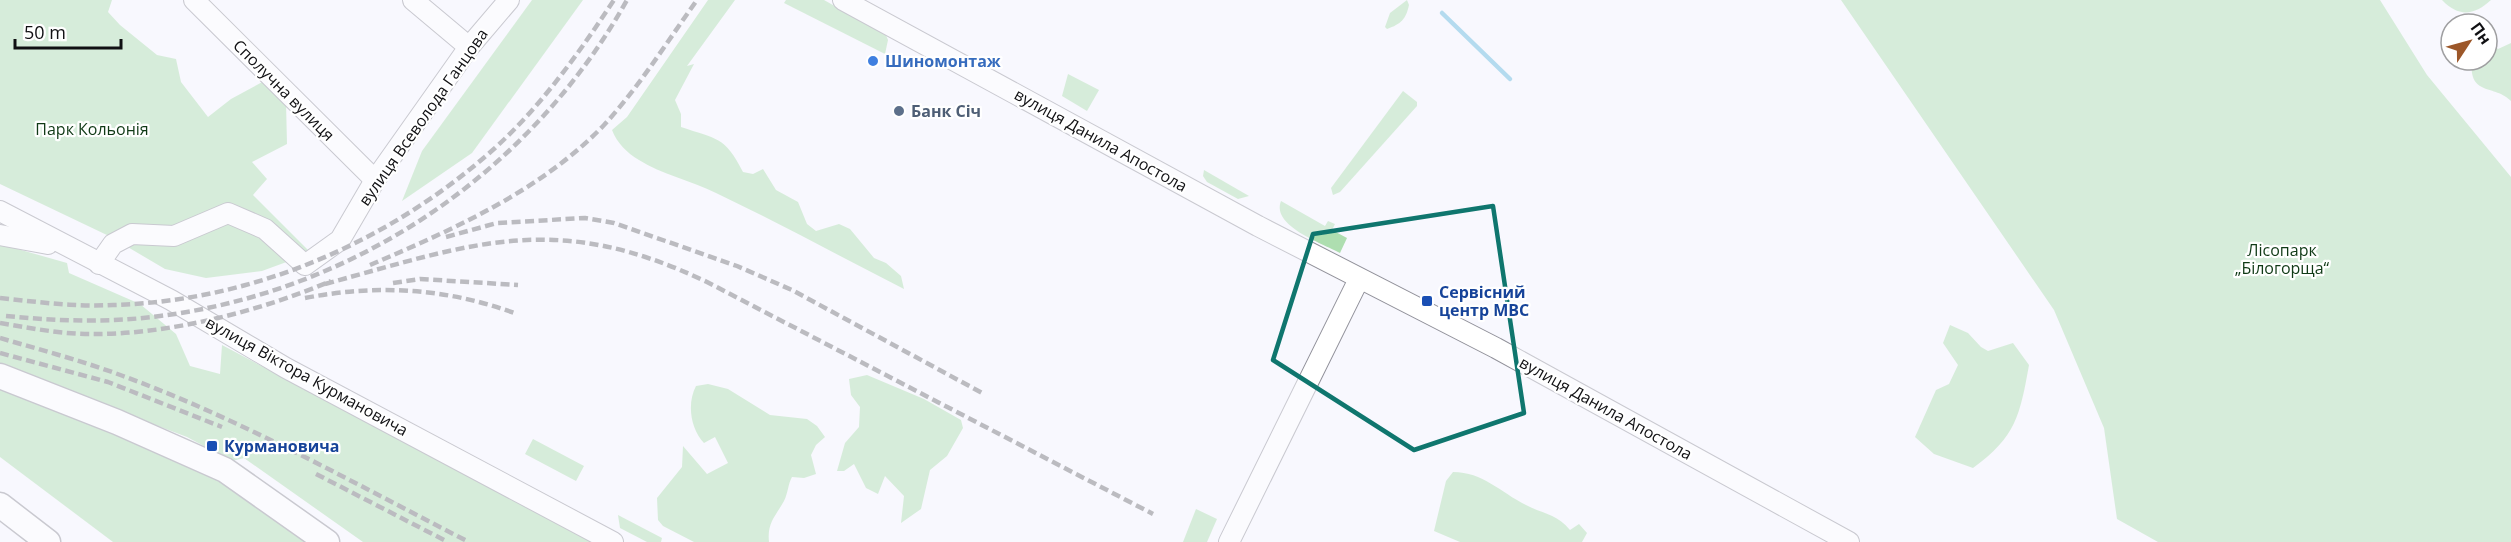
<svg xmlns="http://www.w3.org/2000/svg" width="2511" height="542" viewBox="0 0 2511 542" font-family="'Open Sans',sans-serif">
<rect width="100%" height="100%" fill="#f8f8fe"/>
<!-- green -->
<g fill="#aedeb0">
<polygon points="0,0 112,0 108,12 120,25 157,55 176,59 181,82 208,117 231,99 266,80 286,102 287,144 252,162 267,179 253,195 311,253 262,271 206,278 165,269 109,236 0,184"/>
<polygon points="532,0 583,0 472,153 402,201 422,151"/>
<path d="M708 0H735L687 66 694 64 675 100 681 114V127C716 139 725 136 743 172L753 174 763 169 776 190 798 202 807 224 816 231 839 224 850 229 874 258 886 263 901 276 904 289C841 257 779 223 716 193 692 181 661 174 639 160 627 153 617 143 612 130L627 117Z"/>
<polygon points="786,0 824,0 886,35 888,40 885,54 784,3"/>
<path d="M1407 0 1409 5C1406 19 1401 24 1387 29L1385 27 1390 13Z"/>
<polygon points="1841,0 2380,0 2427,75 2511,177 2511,542 2158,542 2117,519 2104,428 2054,310"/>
<path d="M2442 0H2491C2474 16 2458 17 2442 0Z"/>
<path d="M2487 38 2498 49 2511 43V101C2495 84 2468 97 2472 60H2487Z"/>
<polygon points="1068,74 1099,90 1087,111 1062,96"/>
<polygon points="1403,91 1417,102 1417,106 1340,192 1333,195 1331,188"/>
<polygon points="1204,170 1249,196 1238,199 1207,182 1203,176"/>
<path d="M1281 201 1325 226 1328 221 1335 224 1332 230 1347 238 1340 253C1322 243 1271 226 1281 201Z"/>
<polygon points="0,244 67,263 69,273 140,304 176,334 190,366 220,374 222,345 592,542 363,542 244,458 232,461 187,437 0,366"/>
<path d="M1950 325 1968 333 1981 347 1988 351 2013 343 2029 365C2020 415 2016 437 1973 468L1934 454 1915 437 1936 390 1949 384 1958 365 1943 343Z"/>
<polygon points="867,375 924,399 961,420 963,428 947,456 930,470 921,509 901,523 904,496 885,476 878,494 866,488 854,464 844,471 837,471 845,443 859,427 860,407 851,395 849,379"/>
<path d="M708 384 728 389 770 415 807 419 817 426 825 437 816 445 811 455 816 474 804 478 792 477C788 484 788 493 784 501 775 517 767 523 769 542H694L663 526 658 520 657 498 682 467 683 446 707 474 728 463 715 437 704 443C690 428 687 403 696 386Z"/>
<polygon points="0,389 200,467 310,542 113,542 0,457"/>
<polygon points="533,439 584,466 576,481 525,454"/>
<path d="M1453 472C1483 472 1500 492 1526 505 1543 514 1557 514 1570 530L1579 524 1587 533 1582 542H1460L1434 531 1446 481Z"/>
<polygon points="1196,509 1217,519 1207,542 1183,542"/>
<polygon points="618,515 662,538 661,542 647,542 620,528"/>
</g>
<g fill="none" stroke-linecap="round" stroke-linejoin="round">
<!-- stream -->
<polyline stroke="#63b8de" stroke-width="4.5" points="1442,13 1510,79"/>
<!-- minor casing -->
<g stroke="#91919a" stroke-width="22">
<g id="minor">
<polyline points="194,0 375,180"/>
<polyline points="413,0 469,47"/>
<polyline points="843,0 1258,226 1496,348 1849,542"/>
<polyline points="0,211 171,300 286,368 613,542"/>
<polyline points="0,235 48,244"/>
<polyline points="99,264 113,244 132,234 174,236 228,213 265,229 305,265 340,240 375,180 469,47 509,0"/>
<polyline points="1229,542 1359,279"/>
</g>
</g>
<!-- major casing -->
<g stroke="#91919a" stroke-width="27">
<g id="major">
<polyline points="0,376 117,422 225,470 327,542"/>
<polyline points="0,505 48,542"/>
</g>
</g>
<!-- minor -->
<use href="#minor" stroke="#fff" stroke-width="20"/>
<!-- major -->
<use href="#major" stroke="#fff" stroke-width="24"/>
<!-- rail -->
<g stroke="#727276" stroke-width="4.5" stroke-dasharray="9 4.5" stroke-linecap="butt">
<polyline points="446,237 497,223 585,218 614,223 737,266 792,290 984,394"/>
<path d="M370 265C452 230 541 191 604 125 639 87 667 42 697 0"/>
<polyline points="393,283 420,279 518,285"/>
<path d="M325 284C475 243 556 210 707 282L1153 514"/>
<path d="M0 298C38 302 75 307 113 305 254 301 390 242 495 148 542 105 579 53 614 0"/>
<path d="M305 298C378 284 447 288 517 314"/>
<path d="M6 316C57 321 109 323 160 316 356 291 531 172 627 0"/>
<path d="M0 323C30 328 60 334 91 334 167 335 261 311 331 281"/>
<path d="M0 338C41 350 83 361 123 376 243 420 355 484 469 542"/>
<polyline points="0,353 108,382 222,427"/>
<polyline points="316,474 448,542"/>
</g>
</g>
<!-- marked area -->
<path d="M0 0H2511V542H0ZM1493 206 1524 413 1414 450 1273 360 1313 234Z" fill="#f8f8fe" fill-opacity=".55" fill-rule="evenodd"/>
<path fill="none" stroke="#0f766e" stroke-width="4.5" stroke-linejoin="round" d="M1493 206 1524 413 1414 450 1273 360 1313 234Z"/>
<!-- markers -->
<circle fill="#3f7fe0" stroke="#fff" stroke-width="2" cx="873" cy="61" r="6"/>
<circle fill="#5c6f8a" stroke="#fff" stroke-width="2" cx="899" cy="111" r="6"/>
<g fill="#1a4fb4" stroke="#fff" stroke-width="2">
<rect x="1421" y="295" width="12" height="12" rx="3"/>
<rect x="206" y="440" width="12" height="12" rx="3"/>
</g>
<g text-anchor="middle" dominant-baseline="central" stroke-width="4.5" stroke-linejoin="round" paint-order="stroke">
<!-- shop labels -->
<g font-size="16" font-weight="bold" fill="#366cbe" stroke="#fff" text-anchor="start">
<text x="885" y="61">Шиномонтаж</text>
</g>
<!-- street labels -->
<g font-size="16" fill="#101013" stroke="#fff">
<text transform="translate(284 90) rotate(45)">Сполучна вулиця</text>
<text transform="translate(423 117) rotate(-55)">вулиця Всеволода Ганцова</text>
<text transform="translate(1101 140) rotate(29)">вулиця Данила Апостола</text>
<text transform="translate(307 376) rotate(29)">вулиця Віктора Курмановича</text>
<text transform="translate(1606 408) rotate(29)">вулиця Данила Апостола</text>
</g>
<!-- service labels -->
<g font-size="16" font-weight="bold" fill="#4e5e75" stroke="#fff" text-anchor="start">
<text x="911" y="111">Банк Січ</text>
</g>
<!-- park labels -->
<g font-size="16" fill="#103a16" stroke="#fff">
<text x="92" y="129">Парк Кольонія</text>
<text x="2282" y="250">Лісопарк<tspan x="2282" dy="18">„Білогорща“</tspan></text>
</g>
<!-- transit labels -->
<g font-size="16" font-weight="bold" fill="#164399" stroke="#fff" text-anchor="start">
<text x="1439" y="292">Сервісний<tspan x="1439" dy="18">центр МВС</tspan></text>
<text x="224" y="446">Курмановича</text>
</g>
</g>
<!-- north arrow -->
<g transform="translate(2469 42) rotate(54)"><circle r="28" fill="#ffffff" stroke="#9f9fa1" stroke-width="1.5"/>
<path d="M0-4.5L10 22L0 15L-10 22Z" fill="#9c5729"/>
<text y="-9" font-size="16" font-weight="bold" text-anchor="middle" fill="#101013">Пн</text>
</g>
<!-- scale -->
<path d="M15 39v9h106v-9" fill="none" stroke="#101013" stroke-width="3"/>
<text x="24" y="39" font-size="18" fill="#101013" stroke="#ffffff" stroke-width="4.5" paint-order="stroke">50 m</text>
</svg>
